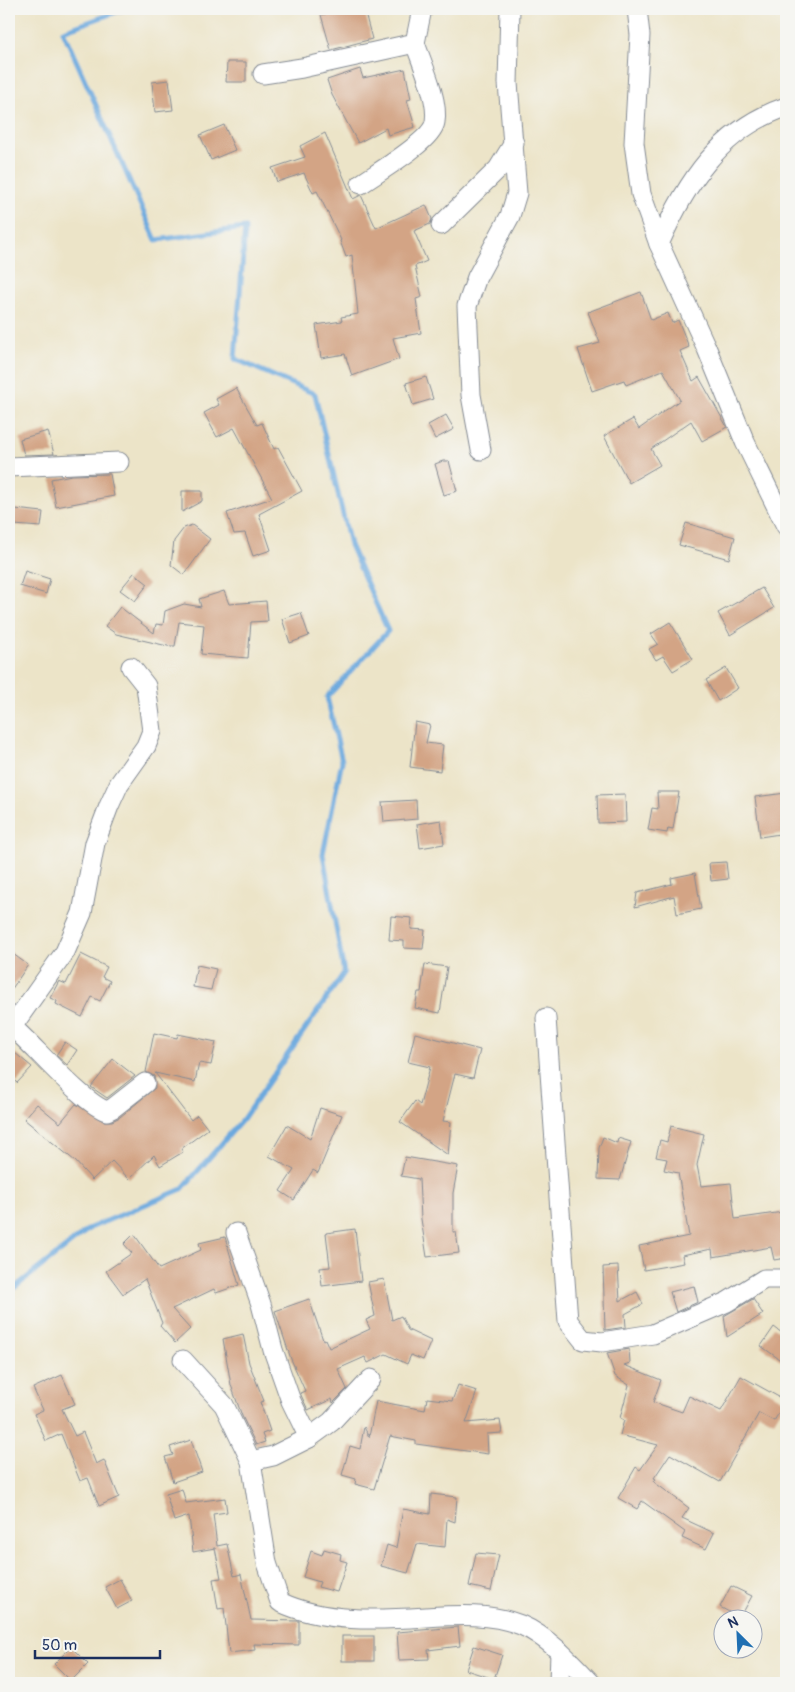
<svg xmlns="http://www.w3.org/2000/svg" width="795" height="1692" viewBox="0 0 795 1692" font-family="Pangolin,sans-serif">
<rect width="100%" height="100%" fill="#f6f6f2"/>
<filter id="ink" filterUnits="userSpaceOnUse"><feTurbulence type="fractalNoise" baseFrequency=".02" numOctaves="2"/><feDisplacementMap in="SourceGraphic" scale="10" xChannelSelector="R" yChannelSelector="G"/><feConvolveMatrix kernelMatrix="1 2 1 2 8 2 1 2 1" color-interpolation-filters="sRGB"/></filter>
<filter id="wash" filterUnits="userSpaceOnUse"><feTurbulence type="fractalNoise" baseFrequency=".0096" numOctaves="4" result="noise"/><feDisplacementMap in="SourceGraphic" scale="20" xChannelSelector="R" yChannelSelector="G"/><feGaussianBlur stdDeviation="1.12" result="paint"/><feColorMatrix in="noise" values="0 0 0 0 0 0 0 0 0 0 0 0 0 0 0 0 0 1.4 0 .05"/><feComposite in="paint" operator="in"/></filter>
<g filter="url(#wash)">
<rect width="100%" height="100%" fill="#ece4c8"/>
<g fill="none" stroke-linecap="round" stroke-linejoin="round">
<!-- stream -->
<polyline stroke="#6ca9de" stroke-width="5" points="9,1292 90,1228 182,1189 243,1119 344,973 323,854 342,761 327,697 388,631 350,545 315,394 235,359 245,228 156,240 63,31 125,9"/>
</g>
<g id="blocks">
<!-- building -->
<g fill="#d3a485">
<polygon points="343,9 364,9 372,39 331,50 321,15"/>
<polygon points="227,62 246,62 246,82 226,82"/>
<polygon points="360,69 363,78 405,69 411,99 407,100 415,127 388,135 386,128 358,143 332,95 327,80"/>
<polygon points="169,80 173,110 155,112 152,82"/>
<polygon points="224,125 235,150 211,160 200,135"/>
<polygon points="325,133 353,199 361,195 376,228 426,205 432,219 430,224 414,231 427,261 415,266 422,297 416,299 421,333 393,338 399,359 352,376 345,354 321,358 316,325 342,321 341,317 358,314 352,255 346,257 340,241 341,240 317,191 313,193 304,173 277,182 272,168 305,157 300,146"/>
<polygon points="641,292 651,320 668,313 672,323 678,320 689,347 680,351 693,381 699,377 727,427 702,441 691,421 651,449 660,465 629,483 604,436 633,419 639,429 680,400 663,370 626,385 624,380 592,391 578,349 600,343 588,312"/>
<polygon points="426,377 433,399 413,405 406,383"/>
<polygon points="236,388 257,425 262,423 274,449 278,447 302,491 259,514 271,550 253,556 245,533 234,534 227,513 272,498 234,428 217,437 204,413 219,405 216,399"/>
<polygon points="446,415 454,429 435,439 428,425"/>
<polygon points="48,431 54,454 24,455 20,439"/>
<polygon points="443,461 449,461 457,491 444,495 435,464"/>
<polygon points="110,474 114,496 56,507 51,479 72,475"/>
<polygon points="182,491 202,491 202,501 182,512"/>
<polygon points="15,509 43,512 41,527 14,525"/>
<polygon points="686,523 735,537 729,559 679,545"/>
<polygon points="192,525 210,539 184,575 171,565 174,541 184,528"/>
<polygon points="25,571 50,579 46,594 20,586"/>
<polygon points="134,573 148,584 135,601 120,590"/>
<polygon points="762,588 774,608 730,635 718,613"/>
<polygon points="224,591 229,604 266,601 268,621 251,622 248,658 201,654 204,625 179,622 175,646 170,646 172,647 116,634 105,626 120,607 154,633 156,624 163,625 165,611 184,604 201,607 199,599"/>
<polygon points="301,613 309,636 290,643 282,619"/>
<polygon points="670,622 693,659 673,671 663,656 656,660 649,649 658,644 651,634"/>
<polygon points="726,668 738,688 718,701 706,680"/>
<polygon points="415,722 430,725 426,743 443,745 440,771 410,767"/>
<polygon points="657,792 679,792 673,829 668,828 667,833 648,830 652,808 658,809"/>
<polygon points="786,793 786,833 760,837 755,797"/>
<polygon points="625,794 626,822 598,823 597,795"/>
<polygon points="416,800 417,819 384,822 382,802"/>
<polygon points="441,820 444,844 420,848 417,824"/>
<polygon points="726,862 728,879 711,881 709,863"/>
<polygon points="695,873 701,909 677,914 674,896 635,907 637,893 672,884 671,878"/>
<polygon points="391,916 412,918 411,929 425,930 423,949 404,948 404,941 389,940"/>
<polygon points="9,951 28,965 9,993"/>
<polygon points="81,954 107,967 102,977 110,981 100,1001 92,997 82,1017 56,1004 57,1001 50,998 59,981 66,984"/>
<polygon points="425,964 447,967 440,1013 415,1008 418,992 421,992"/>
<polygon points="197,965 216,969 211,990 193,987"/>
<polygon points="154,1033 177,1038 178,1034 216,1042 211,1065 199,1063 195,1082 155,1073 191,1120 197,1115 208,1129 181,1149 183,1152 160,1166 154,1155 129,1179 112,1161 92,1180 75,1161 24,1119 37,1104 60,1123 76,1104 103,1121 112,1121 120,1117 155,1088 154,1076 146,1072"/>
<polygon points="415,1033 480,1050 473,1078 455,1074 443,1121 451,1122 448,1155 400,1122 415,1101 420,1105 430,1067 408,1062"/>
<polygon points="65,1042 77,1050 67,1065 56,1055"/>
<polygon points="15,1053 32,1067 17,1083 9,1076 9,1060"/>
<polygon points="113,1059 135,1076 107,1098 91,1087"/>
<polygon points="320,1108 342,1115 318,1173 313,1170 294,1200 280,1191 294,1170 269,1156 287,1125 310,1139"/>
<polygon points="671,1126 704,1134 697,1165 701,1186 731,1183 735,1219 783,1212 786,1258 774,1260 771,1247 713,1257 712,1249 682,1255 684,1263 644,1270 639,1246 689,1236 678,1173 664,1170 667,1159 656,1157 660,1140 667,1142"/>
<polygon points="603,1137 617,1143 618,1138 631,1142 620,1180 598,1179 599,1148"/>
<polygon points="405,1157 458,1166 453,1193 453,1232 456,1232 459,1253 427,1257 421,1219 419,1179 401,1176"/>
<polygon points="355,1229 361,1281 322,1286 320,1268 330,1267 326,1233"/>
<polygon points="134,1234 159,1269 201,1250 199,1243 225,1237 239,1285 216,1293 214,1289 172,1309 190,1329 175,1343 160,1326 162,1323 145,1279 123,1294 106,1271 132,1253 124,1244"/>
<polygon points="618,1266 620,1301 637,1292 643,1304 625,1314 626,1327 605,1330 603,1267"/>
<polygon points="384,1279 392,1320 401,1316 408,1330 431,1341 423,1360 411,1355 407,1364 386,1354 368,1363 365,1357 338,1369 347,1389 333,1403 332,1399 308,1410 300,1393 305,1391 291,1359 275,1311 309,1299 323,1340 325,1339 329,1348 370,1329 366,1320 375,1316 368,1282"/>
<polygon points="694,1286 698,1302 676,1312 670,1292"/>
<polygon points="753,1299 763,1314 727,1337 724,1316"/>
<polygon points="774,1327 786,1336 786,1364 761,1346"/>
<polygon points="243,1334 249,1363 264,1401 260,1402 270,1431 262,1434 265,1442 256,1445 242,1416 231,1385 223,1339"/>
<polygon points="629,1349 630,1363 624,1365 661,1380 653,1402 682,1412 689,1396 721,1411 741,1376 786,1401 774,1421 759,1413 720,1482 670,1454 654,1478 656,1479 654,1482 689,1508 682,1518 714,1533 706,1549 682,1538 685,1532 642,1501 637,1509 618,1498 636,1467 640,1470 658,1445 620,1435 624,1420 620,1418 629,1385 615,1376 607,1353"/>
<polygon points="62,1375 75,1404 62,1409 75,1436 83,1432 96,1464 104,1460 119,1497 99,1506 88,1478 80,1481 61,1434 46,1441 34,1414 43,1410 33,1388"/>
<polygon points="458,1385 477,1391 466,1423 500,1420 502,1433 487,1434 488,1454 416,1444 416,1441 390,1436 374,1489 355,1484 356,1479 342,1475 350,1446 360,1449 364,1427 369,1437 376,1401 425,1410 427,1398 452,1401"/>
<polygon points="191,1440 202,1472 173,1482 165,1457 173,1455 170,1447"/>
<polygon points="182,1489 186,1503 225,1498 227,1512 213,1514 217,1546 227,1544 234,1576 241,1574 251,1620 299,1621 299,1645 254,1644 255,1650 229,1653 224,1608 218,1609 213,1579 221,1578 215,1548 193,1552 189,1516 174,1521 166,1494"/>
<polygon points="431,1494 457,1497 455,1522 447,1519 445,1547 417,1544 408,1573 381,1566 387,1545 396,1548 403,1509 430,1514"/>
<polygon points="324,1549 341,1554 340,1560 347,1562 337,1592 318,1587 320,1582 303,1577 311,1551 322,1555"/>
<polygon points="476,1553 499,1555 491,1591 469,1586"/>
<polygon points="120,1579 132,1601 117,1609 105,1587"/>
<polygon points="731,1586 752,1596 740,1618 720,1607"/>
<polygon points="458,1627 460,1646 428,1650 429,1659 399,1660 397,1632"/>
<rect x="342" y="1636" width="32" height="25"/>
<polygon points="474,1646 502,1655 494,1679 466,1670"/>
<polygon points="71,1647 88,1664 71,1681 54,1664"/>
</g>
</g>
</g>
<g filter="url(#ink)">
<use href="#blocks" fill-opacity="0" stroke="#848a93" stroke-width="1"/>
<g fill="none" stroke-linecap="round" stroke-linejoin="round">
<!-- street casing -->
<g stroke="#848a93" stroke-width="21">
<g id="street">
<polyline points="637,9 640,35 634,143 641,194 659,244 707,349 745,442 786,526"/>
<polyline points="263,74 302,68 415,43 422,9"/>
<path d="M361 184C378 172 432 141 435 122 439 100 422 64 415 43"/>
<polyline points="441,225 498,169 514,143"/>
<path d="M659 244C686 183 720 129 786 107"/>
<polyline points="481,450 471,395 467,306 477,277 510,216 517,193 508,83 510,9"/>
<polyline points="9,467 119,462"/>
<polyline points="546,1018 568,1321 583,1340 602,1342 653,1334 727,1302 764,1279 786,1279"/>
<path d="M9 1024C31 1042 84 1105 107 1111L113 1108 145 1083"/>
<polyline points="9,1031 65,952 82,913 95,843 109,806 119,784 146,746 152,731 146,686 131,667"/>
<polyline points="236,1233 261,1304 273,1350 291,1401 309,1438 273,1456 251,1461"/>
<path d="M183 1360 224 1405 251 1461 267 1563 280 1602C324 1623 378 1620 426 1617 458 1615 491 1613 521 1625 547 1636 572 1663 591 1683"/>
<polyline points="309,1438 331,1422 371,1379"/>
<polyline points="559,1683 560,1652"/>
</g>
</g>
<!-- street -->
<use href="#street" stroke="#fff" stroke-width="19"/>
</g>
</g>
<!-- margin -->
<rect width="795" height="1692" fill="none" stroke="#f6f6f2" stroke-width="30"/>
<!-- north arrow -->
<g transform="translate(738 1634) rotate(336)"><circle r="24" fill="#f6f6f2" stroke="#9ea6b7"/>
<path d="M0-4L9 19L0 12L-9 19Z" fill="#1f6fb2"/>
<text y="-8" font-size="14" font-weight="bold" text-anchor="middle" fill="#1b2f5e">N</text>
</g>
<!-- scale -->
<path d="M35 1650v8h125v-8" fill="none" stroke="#1b2f5e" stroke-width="2.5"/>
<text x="42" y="1650" font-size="15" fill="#1b2f5e" stroke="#f6f6f2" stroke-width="4" paint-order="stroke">50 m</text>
</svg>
